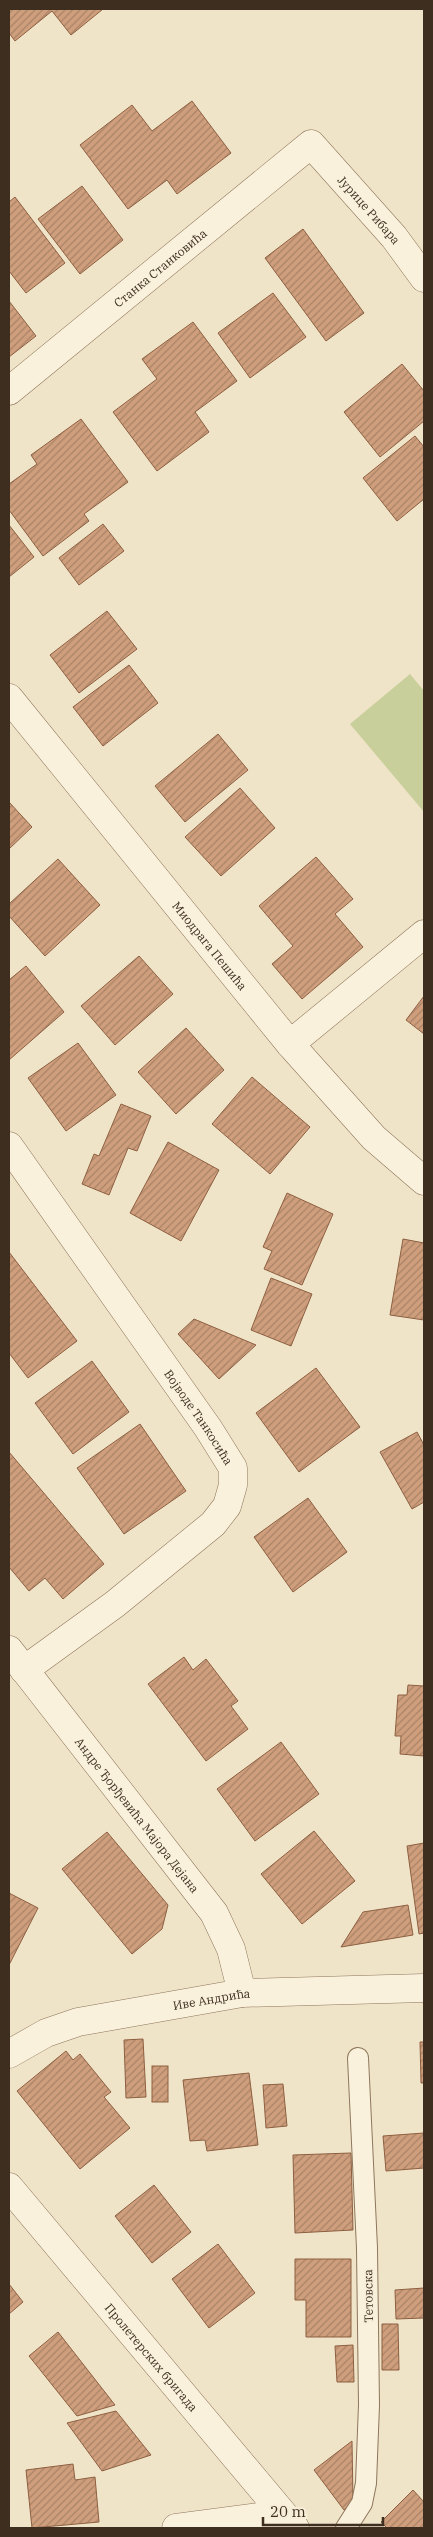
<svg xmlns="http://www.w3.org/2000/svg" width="433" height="2537" viewBox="0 0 433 2537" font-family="'IBM Plex Serif',serif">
<defs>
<pattern id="building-hatch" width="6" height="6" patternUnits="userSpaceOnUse" patternTransform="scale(1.25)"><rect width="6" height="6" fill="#cf9f7d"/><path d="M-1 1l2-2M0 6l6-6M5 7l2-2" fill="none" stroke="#a98266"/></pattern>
</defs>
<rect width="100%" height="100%" fill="#f0e4c8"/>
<!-- grass -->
<polygon fill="#c9cf9b" points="410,674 424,691 424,812 350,724"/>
<!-- building -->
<g fill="url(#building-hatch)" stroke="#8d5f41">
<polygon points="9,9 103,9 71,35 52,11 15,41 9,33"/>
<polygon points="192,101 231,153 177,194 167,180 128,209 80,145 132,105 152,131"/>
<polygon points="82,186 123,240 80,274 38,219"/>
<polygon points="15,197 65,263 26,293 9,271 9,202"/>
<polygon points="303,229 364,313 326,341 265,258"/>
<polygon points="273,293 306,337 250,378 218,333"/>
<polygon points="9,301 36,336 9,357"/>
<polygon points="193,322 237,381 195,412 209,432 157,471 113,412 157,379 142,359"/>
<polygon points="402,364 424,391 424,421 380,457 344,412"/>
<polygon points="81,419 128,482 84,514 89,521 43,556 9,510 9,484 37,464 31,455"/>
<polygon points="415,436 424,447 424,499 397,521 363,478"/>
<polygon points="103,524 124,551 79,585 59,558"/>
<polygon points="9,525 34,557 9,577"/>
<polygon points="107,611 137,649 79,693 50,655"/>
<polygon points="129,665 158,703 103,746 73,707"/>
<polygon points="218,734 248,770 185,822 155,786"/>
<polygon points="240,788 275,828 221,876 185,837"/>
<polygon points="9,802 32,827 9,849"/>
<polygon points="316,857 353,899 335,914 363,947 302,999 272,964 293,946 259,906"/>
<polygon points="58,859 100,905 45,956 9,916 9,904"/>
<polygon points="139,956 173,994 115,1045 81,1006"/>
<polygon points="26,966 64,1012 9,1060 9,980"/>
<polygon points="424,996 424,1034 406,1020"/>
<polygon points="186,1028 224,1070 176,1114 138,1072"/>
<polygon points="78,1043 116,1095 66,1131 28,1078"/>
<polygon points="252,1077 310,1127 270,1174 212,1124"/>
<polygon points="121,1104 151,1116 137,1151 128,1148 109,1195 82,1184 94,1154 99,1156"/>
<polygon points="168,1142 219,1170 181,1241 130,1213"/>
<polygon points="287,1193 333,1214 302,1285 264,1269 272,1251 263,1247"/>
<polygon points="403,1239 424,1243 424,1320 390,1315"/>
<polygon points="9,1252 77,1341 28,1378 9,1353"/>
<polygon points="271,1278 312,1294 291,1346 251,1330"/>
<polygon points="194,1319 256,1345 219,1379 178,1334"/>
<polygon points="92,1361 129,1412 73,1454 35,1403"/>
<polygon points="316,1368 360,1427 299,1472 256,1413"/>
<polygon points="140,1424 186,1491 124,1534 77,1468"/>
<polygon points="417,1432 424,1445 424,1502 412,1509 380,1452"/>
<polygon points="9,1452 104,1564 63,1599 45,1578 29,1591 9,1567"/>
<polygon points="308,1498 347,1552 293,1592 254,1537"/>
<polygon points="184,1657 193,1670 206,1659 238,1701 231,1706 248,1729 206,1761 148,1684"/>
<polygon points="408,1685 424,1686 424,1756 400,1754 401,1736 395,1736 398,1695 407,1695"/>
<polygon points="281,1742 319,1794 255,1841 217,1789"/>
<polygon points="314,1831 355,1881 302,1924 261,1874"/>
<polygon points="107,1832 168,1905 162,1929 132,1954 62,1869"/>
<polygon points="424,1843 424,1933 419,1934 407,1846"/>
<polygon points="9,1893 38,1908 9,1965"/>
<polygon points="408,1905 413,1935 341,1947 363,1912"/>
<polygon points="143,2039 146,2097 126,2098 124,2040"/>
<polygon points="420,2042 424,2042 424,2083 421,2083"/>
<polygon points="66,2051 73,2060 80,2054 111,2092 104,2097 130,2128 80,2169 17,2091"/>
<rect x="152" y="2066" width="16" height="36"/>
<polygon points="249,2073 258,2145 207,2151 205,2140 190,2141 183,2080"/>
<polygon points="283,2084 287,2126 266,2128 263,2085"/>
<polygon points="424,2133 424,2168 386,2171 383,2136"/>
<polygon points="351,2153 353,2230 295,2233 293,2155"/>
<polygon points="154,2185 191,2232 152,2263 115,2216"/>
<polygon points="218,2244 255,2293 209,2328 172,2279"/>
<polygon points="295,2259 351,2259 351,2337 306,2337 306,2300 295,2300"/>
<polygon points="9,2284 23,2302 9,2314"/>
<polygon points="424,2288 424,2318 396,2319 395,2290"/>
<polygon points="382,2324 398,2324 399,2370 382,2370"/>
<polygon points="58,2332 115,2405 77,2416 29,2356"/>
<polygon points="353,2345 354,2382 337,2382 335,2346"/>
<polygon points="116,2411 151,2455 102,2471 67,2423"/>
<polygon points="352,2441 353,2502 344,2510 314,2470"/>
<polygon points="73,2464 75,2480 95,2477 99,2522 32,2528 26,2470"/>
<polygon points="413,2490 424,2502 424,2528 387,2528 381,2522"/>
</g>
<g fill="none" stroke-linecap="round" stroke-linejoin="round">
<!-- service casing -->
<g stroke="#8d765c" stroke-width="22">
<polyline id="service" points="346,2528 362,2503 366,2483 369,2405 367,2248 358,2058"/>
</g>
<!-- minor casing -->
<g stroke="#8d765c" stroke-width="29">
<g id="minor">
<path id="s1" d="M9 391 311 144 394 237 424 278"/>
<path id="s2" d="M9 698 290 1044 374 1138 424 1181"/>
<polyline points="290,1044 424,934"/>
<path id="s3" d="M9 1146 208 1428 233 1468V1485L227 1506 213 1524 115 1604 24 1670"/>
<path id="s4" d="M9 1650 214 1913 231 1949 242 1993"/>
<path id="s5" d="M9 2054 46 2033 78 2022 242 1993 424 1988"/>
<polyline points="176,2528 282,2514"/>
</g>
</g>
<!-- tertiary casing -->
<g stroke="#8d765c" stroke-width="29">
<g id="tertiary">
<path id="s6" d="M9 2187 295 2528"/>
</g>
</g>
<!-- service -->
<use href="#service" stroke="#faf1dc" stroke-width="20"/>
<!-- minor -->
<use href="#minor" stroke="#faf1dc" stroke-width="28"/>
<!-- tertiary -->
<use href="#tertiary" stroke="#faf1dc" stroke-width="28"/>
</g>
<g text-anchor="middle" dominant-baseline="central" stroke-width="4" stroke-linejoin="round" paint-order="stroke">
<!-- street labels -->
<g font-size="12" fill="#3d2e20" stroke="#f7eed8">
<text stroke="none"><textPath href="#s1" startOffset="478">Јурице Рибара</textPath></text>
<text stroke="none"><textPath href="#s1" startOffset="195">Станка Станковића</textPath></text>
<text stroke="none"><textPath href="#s2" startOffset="319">Миодрага Пешића</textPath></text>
<text stroke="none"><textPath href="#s3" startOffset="331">Војводе Танкосића</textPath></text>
<text stroke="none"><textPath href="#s4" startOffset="209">Андре Ђорђевића Мајора Дејана</textPath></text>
<text stroke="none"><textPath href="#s5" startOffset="212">Иве Андрића</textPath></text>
<text transform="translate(368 2296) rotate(-91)">Тетовска</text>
<text stroke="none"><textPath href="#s6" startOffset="222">Пролетерских бригада</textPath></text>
</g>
</g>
<!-- border -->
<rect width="433" height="2537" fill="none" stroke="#3d2e20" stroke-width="20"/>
<!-- scale -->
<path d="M263 2517v8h120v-8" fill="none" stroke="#3d2e20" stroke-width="2.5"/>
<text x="270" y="2517" font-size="15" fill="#3d2e20" stroke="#f7eed8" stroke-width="4" paint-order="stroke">20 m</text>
</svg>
